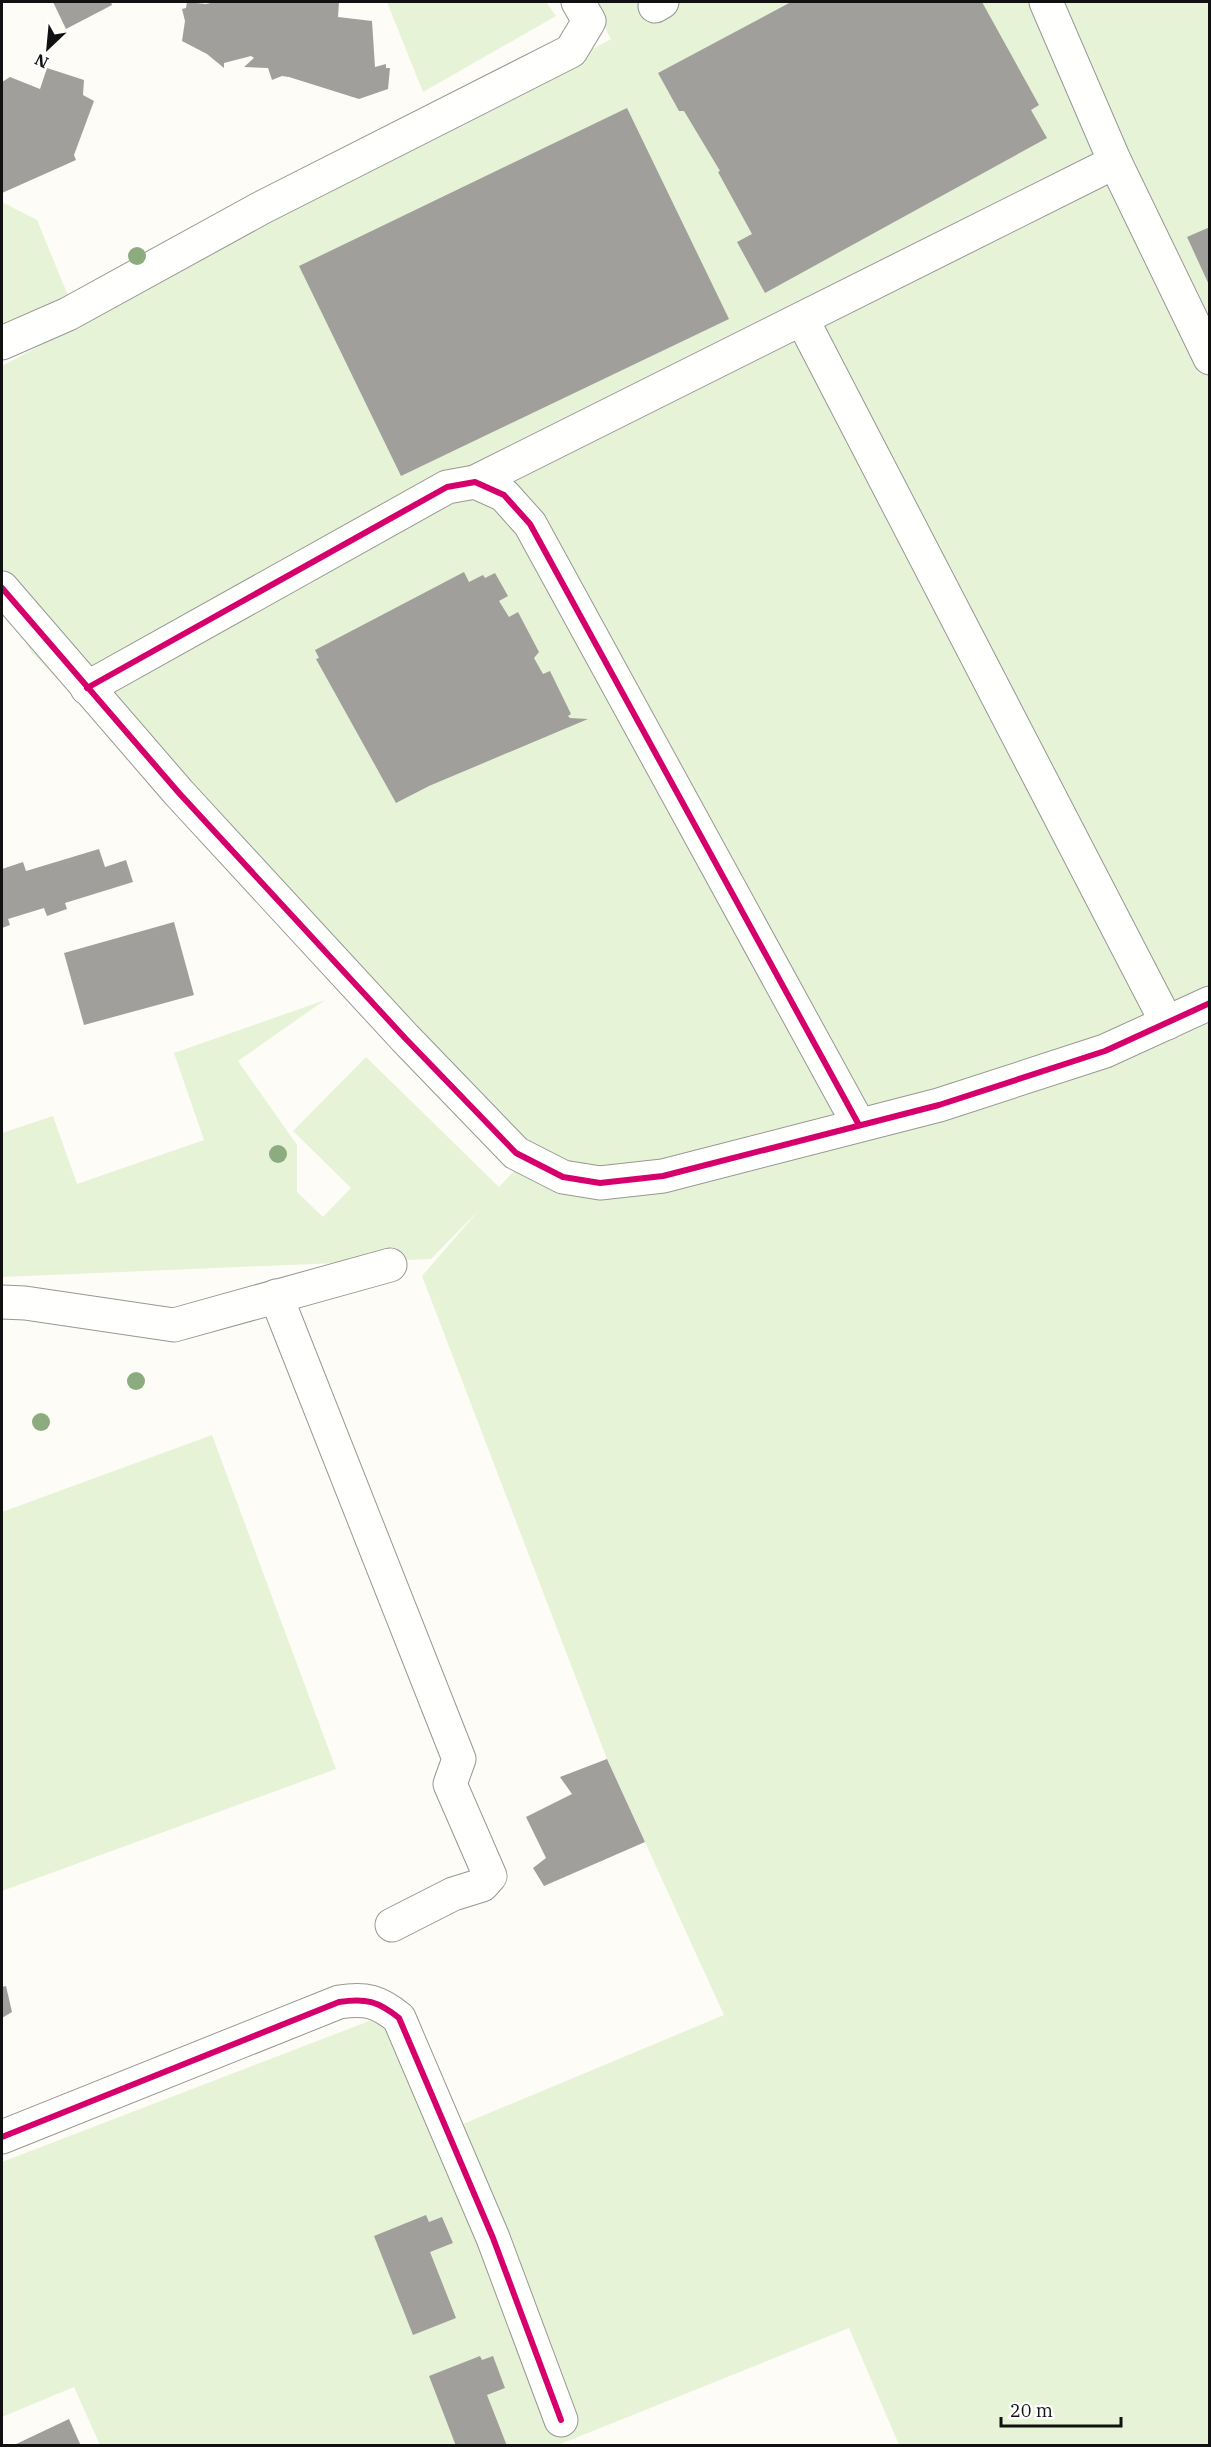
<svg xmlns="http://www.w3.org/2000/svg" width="1211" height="2447" viewBox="0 0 1211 2447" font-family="'IBM Plex Serif',serif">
<rect width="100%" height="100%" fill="#fdfcf7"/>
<!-- green -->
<g fill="#e7f3d7">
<polygon points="387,2 546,2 556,16 423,92"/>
<polygon points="591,2 1209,2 1209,2445 899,2445 849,2328 558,2445 100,2445 74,2387 2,2417 2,2162 398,2010 451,2129 724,2015 607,1759 422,1276 479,1210 431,1259 2,1277 2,1133 53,1116 77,1184 204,1140 174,1053 325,1000 238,1061 297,1145 297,1192 323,1217 351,1188 293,1131 366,1057 499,1187 528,1156 32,653 2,602 2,366 611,39"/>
<polygon points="2,202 37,220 71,303 2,332"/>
<polygon points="212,1435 336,1769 2,1891 2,1512"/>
</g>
<!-- building -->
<g fill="#a19f9c">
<polygon points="53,2 111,2 112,5 66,29"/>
<polygon points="187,2 206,4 215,2 339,2 338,17 372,21 375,67 386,64 386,68 390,68 388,89 359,99 289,77 282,76 272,80 268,68 244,67 254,58 251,56 224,63 224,68 207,54 182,41 185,21 182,9 186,8"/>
<polygon points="791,2 982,2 1039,105 1031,110 1047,138 765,293 737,242 752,234 718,172 720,171 684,111 679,111 658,73"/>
<polygon points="47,68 84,80 83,95 94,101 74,155 76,160 2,193 2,82 10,77 40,89"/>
<polygon points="627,108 729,319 401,476 299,266"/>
<polygon points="1210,227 1210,287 1187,237"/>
<polygon points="464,572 469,582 483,575 485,578 495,573 508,596 499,601 509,617 518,612 539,652 534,658 543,674 550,671 571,714 568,716 570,718 588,719 429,786 396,803 316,659 319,658 315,650"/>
<polygon points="99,849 105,867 126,860 133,882 65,903 67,909 47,916 44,908 8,919 10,925 2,928 2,869 23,862 26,871"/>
<polygon points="174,922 194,995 84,1025 64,953"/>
<polygon points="607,1759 645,1842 544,1886 533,1868 546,1858 526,1817 572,1794 560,1777"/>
<polygon points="6,1986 12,2012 2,2018 2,1987"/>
<polygon points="426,2215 429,2222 442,2217 453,2243 430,2252 456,2318 413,2335 374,2236"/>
<polygon points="480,2356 482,2360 493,2356 505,2388 487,2395 507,2446 456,2446 429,2376"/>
<polygon points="69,2419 81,2446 12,2446"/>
</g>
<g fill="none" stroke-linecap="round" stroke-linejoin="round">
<!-- minor casing -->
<g stroke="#979795" stroke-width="35">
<g id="minor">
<polyline points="1046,2 1115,162 1210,358"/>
<polyline points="655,6 662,2"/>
<polyline points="802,319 1167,1023"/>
<polyline points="2,343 68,314 261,208 571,51 589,21 578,2"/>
<polyline points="475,482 1115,162"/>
<polyline points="2,588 179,793 405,1038 516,1153 563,1177 600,1183 663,1176 939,1105 1105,1051 1210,1003"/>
<polyline points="87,688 447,487 475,482 504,495 530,524 859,1125"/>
<polyline points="276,1296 459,1759 450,1784 490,1876 482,1885 453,1894 392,1925"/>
<polyline points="2,1302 25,1303 174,1325 390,1265"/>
<path d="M2 2137 339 2002C366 1998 378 2001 399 2018L493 2238 561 2420"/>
</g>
</g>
<!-- minor -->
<use href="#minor" stroke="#fffffe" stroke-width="33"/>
<!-- cycleway casing -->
<g stroke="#fff" stroke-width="10">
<g id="cycleway">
<polyline points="2,588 179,793 405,1038 516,1153 563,1177 600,1183 663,1176 939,1105 1105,1051 1210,1003"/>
<polyline points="87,688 447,487 475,482 504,495 530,524 859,1125"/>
<path d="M2 2137 339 2002C366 1998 378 2001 399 2018L493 2238 561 2420"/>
</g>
</g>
<!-- cycleway -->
<use href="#cycleway" stroke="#d6006c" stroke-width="6"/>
</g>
<!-- trees -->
<g fill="#8cac80">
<circle cx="137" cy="256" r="9"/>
<circle cx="278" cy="1154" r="9"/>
<circle cx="136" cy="1381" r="9"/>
<circle cx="41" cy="1422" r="9"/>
</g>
<!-- border -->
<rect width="1211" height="2447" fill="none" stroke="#111111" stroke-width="6"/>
<!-- north arrow -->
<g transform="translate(48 48) rotate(206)" stroke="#ffffff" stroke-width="4.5" paint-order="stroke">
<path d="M0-4.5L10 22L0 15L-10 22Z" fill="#111111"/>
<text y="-9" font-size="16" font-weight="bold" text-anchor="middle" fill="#111111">N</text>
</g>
<!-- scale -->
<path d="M1001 2417v9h120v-9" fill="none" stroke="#111111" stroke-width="3"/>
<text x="1010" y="2417" font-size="18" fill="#111111" stroke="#ffffff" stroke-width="4.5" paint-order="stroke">20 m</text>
</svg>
